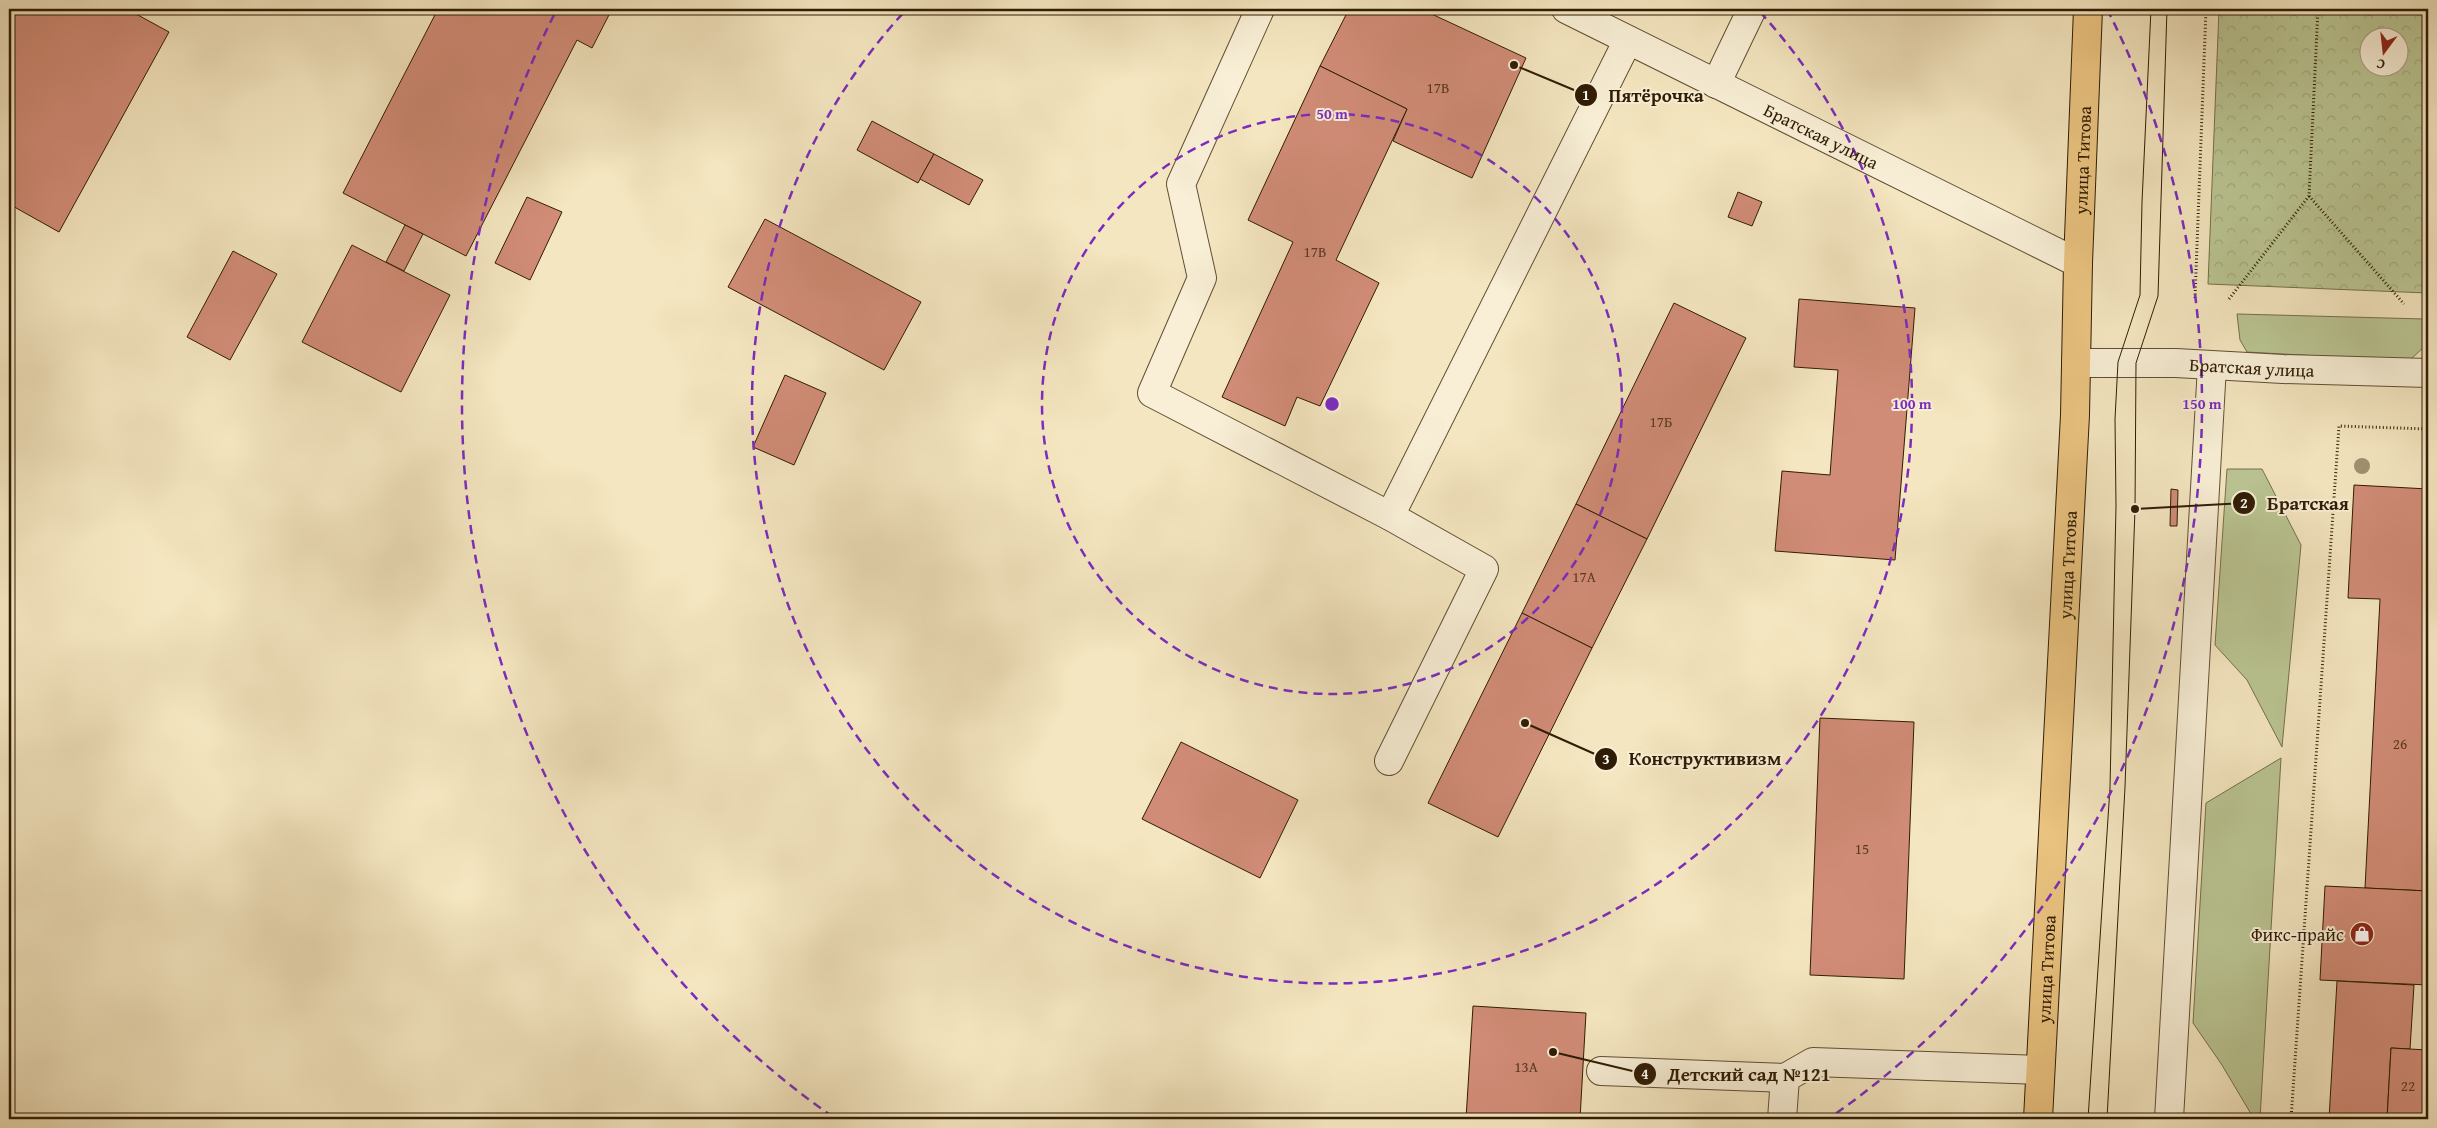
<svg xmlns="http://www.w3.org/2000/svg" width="2437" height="1128" viewBox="0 0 2437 1128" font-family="'Gentium Book Plus',serif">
<defs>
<pattern id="forest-crowns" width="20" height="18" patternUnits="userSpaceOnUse" patternTransform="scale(1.25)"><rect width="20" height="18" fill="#bac593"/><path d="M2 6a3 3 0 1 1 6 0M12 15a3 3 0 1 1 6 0" fill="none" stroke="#a0a97d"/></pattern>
</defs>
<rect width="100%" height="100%" fill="#f4e6c0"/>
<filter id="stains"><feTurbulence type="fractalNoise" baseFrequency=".004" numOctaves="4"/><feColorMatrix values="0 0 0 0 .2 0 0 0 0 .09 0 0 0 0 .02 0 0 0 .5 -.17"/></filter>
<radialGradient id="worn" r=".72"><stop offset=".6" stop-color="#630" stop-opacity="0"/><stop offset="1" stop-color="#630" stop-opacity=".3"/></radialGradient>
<!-- grass -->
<g fill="#bac593" stroke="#75704c">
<polygon points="2237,314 2424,319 2426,345 2409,361 2247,352 2240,340"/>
<polygon points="2227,469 2262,469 2301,545 2282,747 2247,680 2215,645"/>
<polygon points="2281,758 2260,1119 2254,1119 2222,1065 2193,1023 2206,803"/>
</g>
<!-- forest -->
<path fill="url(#forest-crowns)" stroke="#75704c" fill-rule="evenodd" d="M2219 9H2428V293L2208 284ZM2370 38H2400V68H2370Z"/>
<!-- building -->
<g fill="#d18c77" stroke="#301c04">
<polygon points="15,9 127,9 169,32 59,232 9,204 9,19"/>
<polygon points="438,9 607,9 611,11 592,48 577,40 466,256 343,193"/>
<polygon points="1349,9 1421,9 1526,58 1472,178 1393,141 1407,109 1320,66"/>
<polygon points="1320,66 1407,109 1336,260 1379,283 1320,406 1297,397 1285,426 1222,397 1293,242 1248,220"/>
<polygon points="872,121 934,154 918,183 857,150"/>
<polygon points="934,154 983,180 969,205 920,179"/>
<polygon points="1738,192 1762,202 1752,226 1728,217"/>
<polygon points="527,197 562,212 530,280 495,263"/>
<polygon points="765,219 921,302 884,370 728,287"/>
<polygon points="405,225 423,234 404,271 386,262"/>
<polygon points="352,245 450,295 401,392 302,342"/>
<polygon points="233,251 277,274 230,360 187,337"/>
<polygon points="1799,299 1915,308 1895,560 1775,551 1782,471 1830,475 1838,370 1794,367"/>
<polygon points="1674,303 1746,338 1647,539 1576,504"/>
<polygon points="785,375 826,393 794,465 753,447"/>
<polygon points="2354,485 2428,489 2428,891 2365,888 2380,599 2348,598"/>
<polygon points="2171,489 2178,490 2177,526 2170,526"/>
<polygon points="1576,504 1647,539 1592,648 1522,613"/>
<polygon points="1522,613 1592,648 1498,837 1428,803"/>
<polygon points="1820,718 1914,722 1904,979 1810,975"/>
<polygon points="1181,742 1298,800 1260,878 1142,819"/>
<polygon points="2325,886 2428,891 2428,985 2320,980"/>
<polygon points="2337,981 2414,985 2410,1049 2391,1048 2387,1119 2329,1119"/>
<polygon points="1473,1006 1586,1013 1580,1119 1466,1119"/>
<polygon points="2391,1048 2428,1050 2428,1119 2387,1119"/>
</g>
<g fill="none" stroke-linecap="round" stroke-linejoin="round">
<!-- minor casing -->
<g stroke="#614e33" stroke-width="30">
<g id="minor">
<polyline points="1260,9 1181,184 1202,278 1152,393 1390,516 1628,40"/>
<path id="s1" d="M1566 9 2078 263"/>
<polyline points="1716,84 1752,9"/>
<path id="s2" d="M2076 363H2176L2283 369 2428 373"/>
<polyline points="1389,761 1484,569 1390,516"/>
<polyline points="1601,1071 1785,1078"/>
<polyline points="1782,1119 1785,1078 1813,1062 2040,1070"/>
<polyline points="2169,1119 2212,366"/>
</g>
</g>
<!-- major casing -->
<g stroke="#301c04" stroke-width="30">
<g id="major">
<path id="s3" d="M2038 1119 2075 415 2078 263 2088 9"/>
</g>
</g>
<!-- path -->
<g stroke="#301c04" stroke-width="3" stroke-dasharray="1 2.5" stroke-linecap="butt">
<polyline points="2309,196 2404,304"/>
<polyline points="2195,298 2206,9"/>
<polyline points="2229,299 2309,196 2318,9"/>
<polyline points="2291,1119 2339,426 2428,429"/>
</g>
<!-- minor -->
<use href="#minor" stroke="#f8efd6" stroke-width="28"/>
<!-- major -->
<use href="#major" stroke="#eac380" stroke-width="28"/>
<!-- tram -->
<g stroke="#301c04" stroke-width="1">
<polyline points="2088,1119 2110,788 2116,506 2115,419 2118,362 2140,295 2142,202 2151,9"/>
<polyline points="2107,1119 2125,787 2135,509 2136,363 2158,296 2167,9"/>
</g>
</g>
<!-- trees -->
<circle fill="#9f9370" cx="2362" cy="466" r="8"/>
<!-- distance rings -->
<g fill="none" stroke="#7b2cbf" stroke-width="2.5" stroke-dasharray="9 6">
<circle cx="1332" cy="404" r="290"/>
<path d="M1760 12A580 580 0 1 1 904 12"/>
<path d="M833 1117A870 870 0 0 1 557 9M2107 9A870 870 0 0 1 1831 1117"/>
</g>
<!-- icons -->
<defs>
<g id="shop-disc" transform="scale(1.25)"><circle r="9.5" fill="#8f2418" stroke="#f8efd6"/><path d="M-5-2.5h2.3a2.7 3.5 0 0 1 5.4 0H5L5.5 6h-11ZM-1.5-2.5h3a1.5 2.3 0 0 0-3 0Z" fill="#fff"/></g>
</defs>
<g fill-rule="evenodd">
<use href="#shop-disc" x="2362" y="934"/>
</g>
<g text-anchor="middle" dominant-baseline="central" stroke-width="4" stroke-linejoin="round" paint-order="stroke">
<!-- number labels -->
<g font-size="15" fill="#583821">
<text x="1438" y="87">17В</text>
<text x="1315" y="251">17В</text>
<text x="1661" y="421">17Б</text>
<text x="1584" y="576">17А</text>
<text x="2400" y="743">26</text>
<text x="1862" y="848">15</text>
<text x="1526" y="1066">13А</text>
<text x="2408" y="1085">22</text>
</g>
<!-- street labels -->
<g font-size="18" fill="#301c04" stroke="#f8efd6">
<text stroke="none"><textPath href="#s1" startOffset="285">Братская улица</textPath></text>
<text stroke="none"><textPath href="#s3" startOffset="960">улица Титова</textPath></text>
<text stroke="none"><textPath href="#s2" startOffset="176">Братская улица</textPath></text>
<text stroke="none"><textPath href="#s3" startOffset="555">улица Титова</textPath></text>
<text stroke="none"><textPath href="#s3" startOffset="150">улица Титова</textPath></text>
</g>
<!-- poi labels -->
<g font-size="18" fill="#301c04" stroke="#f8efd6" text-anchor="end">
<text x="2344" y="934">Фикс-прайс</text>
</g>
</g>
<circle cx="1332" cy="404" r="8" fill="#7b2cbf" stroke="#f8efd6" stroke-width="2.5"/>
<g font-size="15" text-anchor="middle" font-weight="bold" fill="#7b2cbf" stroke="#f8efd6" stroke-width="4" stroke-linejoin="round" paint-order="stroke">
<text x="1332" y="119">50 m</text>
<text x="1912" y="409">100 m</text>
<text x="2202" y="409">150 m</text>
</g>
<!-- callouts -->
<path fill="none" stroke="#301c04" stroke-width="2" d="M1514 65L1586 95M2135 509L2244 503M1525 723L1606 759M1553 1052L1645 1074"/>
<g fill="#301c04" stroke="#f8efd6" stroke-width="2">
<circle cx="1514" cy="65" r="5"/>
<circle cx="2135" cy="509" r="5"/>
<circle cx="1525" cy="723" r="5"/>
<circle cx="1553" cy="1052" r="5"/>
<circle cx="1586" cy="95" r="12"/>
<circle cx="2244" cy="503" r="12"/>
<circle cx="1606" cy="759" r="12"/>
<circle cx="1645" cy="1074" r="12"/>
</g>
<g font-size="15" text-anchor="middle" font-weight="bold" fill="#fff">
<text x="1586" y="100">1</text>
<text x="2244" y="508">2</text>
<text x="1606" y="764">3</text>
<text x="1645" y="1079">4</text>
</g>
<g font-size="19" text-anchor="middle" font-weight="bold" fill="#301c04" stroke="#f8efd6" stroke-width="4" stroke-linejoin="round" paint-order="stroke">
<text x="1656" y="102">Пятёрочка</text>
<text x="2308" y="510">Братская</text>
<text x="1705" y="765">Конструктивизм</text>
<text x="1749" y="1081">Детский сад №121</text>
</g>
<!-- margin -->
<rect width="2437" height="1128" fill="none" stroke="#f4e6c0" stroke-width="30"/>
<rect x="10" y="10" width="2417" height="1108" fill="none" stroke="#301c04" stroke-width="2.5"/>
<rect x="15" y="15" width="2407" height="1098" fill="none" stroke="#301c04"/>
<!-- north arrow -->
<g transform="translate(2384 52) rotate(195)"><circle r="24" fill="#f8efd6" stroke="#a89b82"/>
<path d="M0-4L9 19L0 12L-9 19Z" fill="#8f2418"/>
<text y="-8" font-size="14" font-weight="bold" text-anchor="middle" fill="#301c04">С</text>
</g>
<rect width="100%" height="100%" filter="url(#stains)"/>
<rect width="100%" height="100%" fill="url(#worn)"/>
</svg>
